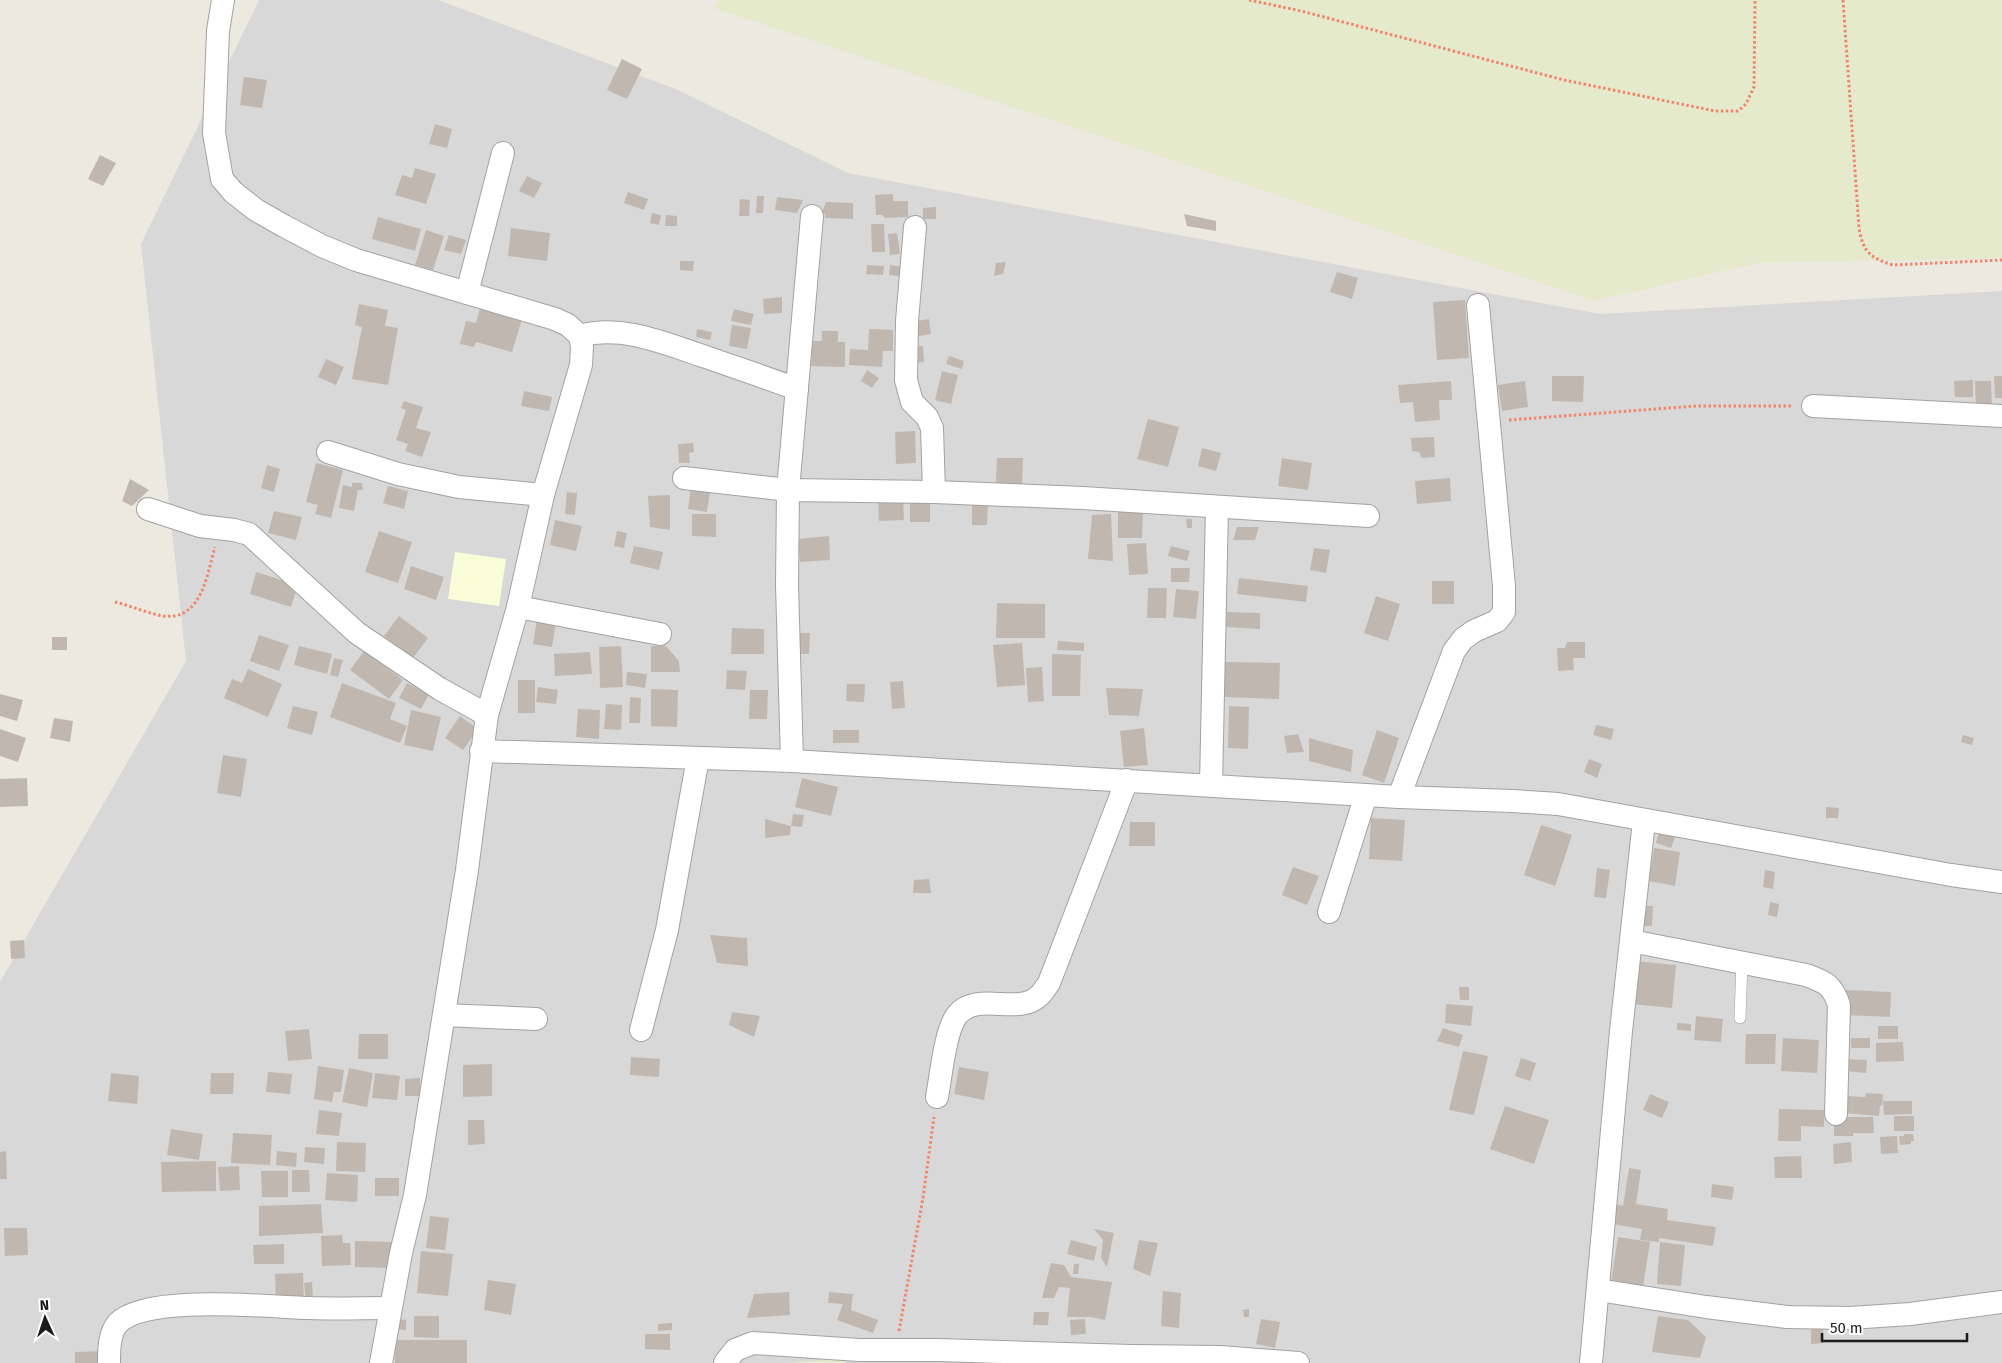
<svg xmlns="http://www.w3.org/2000/svg" width="2002" height="1363" viewBox="0 0 2002 1363" font-family="'Fira Sans',sans-serif">
<rect width="100%" height="100%" fill="#ece9e0"/>
<!-- residential -->
<polygon fill="#d9d8d8" points="259,0 438,0 678,90 848,173 1600,314 2002,291 2002,1363 0,1363 0,982 186,661 141,244"/>
<!-- education -->
<polygon fill="#f9fdd8" points="455,552 506,559 499,606 448,599"/>
<!-- farmland -->
<g fill="#e5eacc">
<polygon points="719,0 2002,0 2002,258 1759,263 1594,301 713,8"/>
<polygon points="845,1359 846,1363 782,1363"/>
</g>
<!-- building -->
<g fill="#c0b8b0">
<polygon points="622,59 642,69 627,99 607,90"/>
<polygon points="244,77 267,80 262,108 240,105"/>
<polygon points="435,124 452,129 447,148 429,144"/>
<polygon points="100,155 116,163 103,186 88,179"/>
<polygon points="415,168 436,174 426,204 395,195 402,175 412,178"/>
<polygon points="527,176 542,183 534,198 519,191"/>
<polygon points="628,192 648,199 644,210 624,203"/>
<polygon points="893,194 893,201 908,201 908,217 885,218 882,215 876,215 875,195"/>
<polygon points="757,196 764,196 763,213 756,213"/>
<polygon points="777,197 803,200 797,213 775,210"/>
<polygon points="740,199 750,200 749,216 739,216"/>
<polygon points="826,202 853,203 853,219 825,218 825,214 821,214"/>
<polygon points="936,207 936,219 923,219 923,208"/>
<polygon points="652,213 661,215 659,225 650,223"/>
<polygon points="1184,214 1216,221 1216,231 1187,226"/>
<polygon points="666,215 677,216 677,226 665,226"/>
<polygon points="378,217 421,229 415,251 372,239"/>
<polygon points="871,224 884,224 885,252 872,252"/>
<polygon points="511,228 550,233 547,261 508,256"/>
<polygon points="426,230 444,236 433,270 415,265"/>
<polygon points="897,233 900,254 890,255 888,234"/>
<polygon points="449,235 466,240 461,254 444,250"/>
<polygon points="680,261 694,261 693,271 680,270"/>
<polygon points="1006,262 1003,274 994,276 996,263"/>
<polygon points="867,265 884,266 883,275 866,274"/>
<polygon points="890,265 905,267 904,277 889,275"/>
<polygon points="1337,272 1358,278 1352,299 1330,292"/>
<polygon points="782,297 782,313 764,314 763,299"/>
<polygon points="1465,300 1469,358 1437,360 1433,302"/>
<polygon points="359,304 388,310 385,326 398,328 388,385 352,379 362,327 355,325"/>
<polygon points="480,308 522,319 512,352 476,342 474,347 460,344 466,321 476,323"/>
<polygon points="734,309 754,314 751,325 731,321"/>
<polygon points="929,319 931,334 913,337 911,322"/>
<polygon points="732,325 751,328 747,349 729,346"/>
<polygon points="697,329 712,332 710,340 696,337"/>
<polygon points="869,329 893,330 893,351 883,351 882,367 849,365 850,349 868,350"/>
<polygon points="822,331 838,331 838,342 845,342 845,367 811,366 812,341 822,341"/>
<polygon points="923,346 924,362 914,363 912,347"/>
<polygon points="949,356 964,361 962,369 946,364"/>
<polygon points="326,359 344,367 336,385 318,377"/>
<polygon points="867,370 879,378 872,388 861,381"/>
<polygon points="942,371 958,375 951,404 935,400"/>
<polygon points="1552,376 1584,376 1583,402 1552,401"/>
<polygon points="1994,376 2002,376 2002,398 1995,398"/>
<polygon points="1973,380 1973,397 1955,397 1954,381"/>
<polygon points="1451,381 1452,400 1439,400 1440,420 1415,422 1413,402 1400,403 1398,385"/>
<polygon points="1525,381 1528,407 1502,411 1498,385"/>
<polygon points="1975,381 1991,381 1992,409 1976,409"/>
<polygon points="524,391 552,397 549,411 521,406"/>
<polygon points="404,401 423,407 416,428 431,432 422,457 405,451 408,444 396,440 406,410 401,408"/>
<polygon points="1148,419 1179,427 1168,467 1137,459"/>
<polygon points="915,431 916,463 896,464 895,432"/>
<polygon points="1434,437 1435,457 1422,458 1419,452 1412,451 1411,438"/>
<polygon points="693,443 694,452 689,453 690,463 679,463 678,444"/>
<polygon points="1202,448 1221,453 1216,471 1198,466"/>
<polygon points="997,458 1023,458 1022,484 996,483"/>
<polygon points="1282,458 1312,463 1308,490 1278,486"/>
<polygon points="316,463 343,470 331,518 315,514 318,505 306,502"/>
<polygon points="267,465 280,469 274,492 261,488"/>
<polygon points="1450,478 1451,501 1417,504 1415,481"/>
<polygon points="130,479 149,490 132,506 122,501"/>
<polygon points="352,483 362,483 363,490 358,490 354,511 339,508 343,485 352,487"/>
<polygon points="388,486 408,491 404,509 383,503"/>
<polygon points="691,489 710,492 707,512 688,509"/>
<polygon points="567,492 577,493 575,515 565,514"/>
<polygon points="670,495 670,530 650,527 648,496"/>
<polygon points="903,496 904,520 879,521 878,497"/>
<polygon points="972,500 988,500 987,525 972,525"/>
<rect x="910" y="502" width="20" height="20"/>
<polygon points="274,511 302,517 296,540 268,533"/>
<polygon points="1118,511 1143,512 1142,538 1118,538"/>
<polygon points="692,514 716,514 716,537 692,536"/>
<polygon points="1111,514 1113,561 1088,559 1092,515"/>
<polygon points="1186,519 1192,519 1192,528 1187,528"/>
<polygon points="555,520 582,526 576,551 550,545"/>
<polygon points="1237,527 1259,527 1255,540 1233,540"/>
<polygon points="379,531 412,542 398,583 365,572"/>
<polygon points="617,531 627,533 624,548 614,546"/>
<polygon points="829,536 830,560 800,562 798,539"/>
<polygon points="1146,543 1148,574 1129,575 1127,544"/>
<polygon points="634,546 663,552 659,570 630,563"/>
<polygon points="1171,546 1190,551 1187,561 1168,556"/>
<polygon points="1314,548 1330,550 1326,573 1310,570"/>
<polygon points="411,566 444,577 436,600 404,589"/>
<polygon points="1171,568 1190,568 1189,582 1171,582"/>
<polygon points="256,572 298,585 291,607 250,594"/>
<polygon points="1239,578 1308,586 1306,602 1237,594"/>
<rect x="1432" y="581" width="22" height="23"/>
<polygon points="1148,588 1167,588 1166,618 1147,618"/>
<polygon points="1176,589 1199,591 1196,619 1173,617"/>
<polygon points="1376,596 1400,604 1388,641 1364,633"/>
<polygon points="997,603 1045,604 1045,638 996,638"/>
<polygon points="1227,612 1260,613 1260,629 1226,627"/>
<polygon points="399,616 428,638 413,658 384,636"/>
<polygon points="537,620 556,622 552,647 533,644"/>
<polygon points="732,628 764,629 764,654 731,654"/>
<polygon points="797,633 810,633 809,654 800,654"/>
<polygon points="259,635 289,645 279,671 250,661"/>
<rect x="52" y="637" width="15" height="13"/>
<polygon points="1058,641 1084,643 1084,651 1057,650"/>
<polygon points="1567,642 1585,642 1585,658 1573,658 1574,670 1558,671 1557,648 1565,648"/>
<polygon points="1022,643 1025,685 997,687 993,645"/>
<polygon points="299,646 332,654 327,674 294,665"/>
<polygon points="621,646 623,687 600,688 599,647"/>
<polygon points="651,646 666,646 679,661 680,672 651,672"/>
<polygon points="364,651 403,680 389,699 350,670"/>
<polygon points="590,652 592,674 555,676 554,654"/>
<polygon points="1052,654 1081,655 1080,696 1052,696"/>
<polygon points="334,658 343,660 338,677 330,675"/>
<polygon points="1225,662 1280,663 1279,699 1224,697"/>
<polygon points="1042,667 1044,701 1028,702 1026,668"/>
<polygon points="248,669 282,684 268,717 224,698 232,679 242,683"/>
<polygon points="727,670 747,671 745,690 726,689"/>
<polygon points="627,672 647,674 645,688 626,685"/>
<rect x="518" y="680" width="17" height="33"/>
<polygon points="903,681 905,708 892,709 890,682"/>
<polygon points="342,683 396,703 390,719 407,726 400,743 330,717"/>
<polygon points="407,683 429,694 421,709 399,698"/>
<polygon points="847,684 865,684 864,702 846,701"/>
<polygon points="538,687 558,690 556,704 536,702"/>
<polygon points="1106,688 1143,689 1139,716 1109,715"/>
<polygon points="651,689 678,690 677,727 651,726"/>
<polygon points="750,690 768,690 767,719 749,719"/>
<polygon points="0,694 23,700 17,721 0,716"/>
<polygon points="630,697 641,698 640,723 629,723"/>
<polygon points="606,704 622,705 621,730 604,729"/>
<polygon points="293,706 318,712 312,735 287,728"/>
<polygon points="1229,706 1249,707 1248,749 1228,748"/>
<polygon points="578,709 600,710 599,739 576,737"/>
<polygon points="411,710 441,717 433,751 404,745"/>
<polygon points="460,716 478,729 463,750 445,738"/>
<polygon points="54,718 73,721 70,742 50,738"/>
<polygon points="1596,725 1614,729 1611,740 1593,735"/>
<polygon points="1144,728 1148,765 1124,767 1120,731"/>
<polygon points="0,729 26,738 18,762 0,756"/>
<rect x="833" y="730" width="26" height="13"/>
<polygon points="1377,730 1399,738 1384,783 1362,775"/>
<polygon points="1298,734 1304,752 1287,753 1284,736"/>
<polygon points="1963,735 1974,738 1972,745 1961,742"/>
<polygon points="1309,738 1353,750 1351,772 1309,761"/>
<polygon points="223,755 247,759 241,797 217,793"/>
<polygon points="1589,759 1602,764 1597,778 1584,772"/>
<polygon points="27,778 28,806 0,807 0,779"/>
<polygon points="802,778 838,787 831,816 795,807"/>
<polygon points="1826,807 1839,808 1838,818 1826,818"/>
<polygon points="793,814 804,815 802,827 791,826 790,835 765,838 765,819 791,826"/>
<polygon points="1371,818 1405,820 1402,861 1369,859"/>
<polygon points="1130,822 1155,822 1155,846 1129,846"/>
<polygon points="1541,825 1572,835 1555,886 1524,875"/>
<polygon points="1659,832 1675,837 1671,848 1656,843"/>
<polygon points="1654,848 1680,852 1675,886 1649,881"/>
<polygon points="1293,867 1319,876 1307,905 1282,895"/>
<polygon points="1597,868 1610,870 1606,898 1594,897"/>
<polygon points="1765,870 1775,872 1773,889 1763,887"/>
<polygon points="929,879 931,893 913,893 914,880"/>
<polygon points="1770,902 1779,904 1777,917 1768,915"/>
<polygon points="1645,906 1653,906 1652,926 1644,926"/>
<polygon points="710,935 747,938 748,966 717,963"/>
<polygon points="24,940 25,958 11,959 10,941"/>
<polygon points="1636,961 1676,965 1672,1008 1632,1004"/>
<polygon points="1459,987 1469,987 1469,1000 1460,1000"/>
<polygon points="1846,990 1891,992 1890,1017 1844,1015"/>
<polygon points="1446,1004 1473,1006 1471,1026 1445,1023"/>
<polygon points="732,1012 760,1016 754,1037 729,1025"/>
<polygon points="1696,1016 1723,1019 1721,1042 1694,1040"/>
<polygon points="1677,1023 1691,1024 1691,1031 1677,1030"/>
<rect x="1878" y="1026" width="20" height="13"/>
<polygon points="1443,1028 1463,1035 1459,1047 1437,1041"/>
<polygon points="309,1029 312,1059 288,1061 285,1031"/>
<polygon points="359,1034 388,1034 388,1059 358,1059"/>
<polygon points="1746,1034 1776,1034 1775,1064 1745,1064"/>
<polygon points="1783,1038 1819,1040 1817,1073 1781,1071"/>
<rect x="1851" y="1038" width="19" height="10"/>
<polygon points="1903,1042 1904,1061 1876,1062 1876,1043"/>
<polygon points="1463,1051 1488,1056 1474,1115 1449,1110"/>
<polygon points="631,1057 660,1059 659,1077 630,1075"/>
<polygon points="1521,1058 1536,1063 1530,1081 1515,1076"/>
<polygon points="1846,1059 1867,1060 1866,1073 1845,1071"/>
<polygon points="492,1064 492,1096 463,1097 463,1065"/>
<polygon points="318,1066 344,1070 341,1092 334,1092 332,1102 314,1099"/>
<polygon points="959,1067 989,1072 984,1100 954,1094"/>
<polygon points="349,1068 373,1073 367,1107 342,1102"/>
<polygon points="268,1072 292,1074 290,1094 266,1092"/>
<polygon points="111,1073 139,1076 137,1104 108,1101"/>
<polygon points="211,1073 234,1073 233,1094 210,1094"/>
<polygon points="375,1073 400,1076 397,1100 372,1098"/>
<polygon points="420,1078 420,1096 405,1096 405,1079"/>
<polygon points="1866,1093 1883,1094 1882,1106 1880,1105 1879,1116 1844,1113 1846,1096 1865,1097"/>
<polygon points="1650,1094 1669,1102 1662,1118 1643,1110"/>
<polygon points="1883,1101 1912,1101 1912,1114 1884,1115"/>
<polygon points="1505,1106 1549,1120 1534,1164 1490,1149"/>
<polygon points="1779,1109 1824,1110 1824,1127 1801,1126 1801,1141 1778,1141"/>
<polygon points="319,1110 342,1113 339,1136 316,1134"/>
<rect x="1894" y="1116" width="20" height="15"/>
<polygon points="1834,1117 1873,1117 1874,1133 1853,1133 1853,1136 1834,1136"/>
<polygon points="468,1120 484,1120 485,1144 468,1145"/>
<polygon points="171,1129 203,1134 199,1160 167,1155"/>
<polygon points="233,1133 272,1135 270,1165 231,1163"/>
<polygon points="1904,1134 1913,1134 1914,1141 1911,1141 1911,1144 1900,1145 1899,1136 1904,1136"/>
<polygon points="1897,1136 1898,1153 1881,1154 1880,1137"/>
<polygon points="337,1142 366,1143 365,1172 336,1171"/>
<polygon points="1851,1142 1852,1162 1834,1164 1833,1144"/>
<polygon points="305,1147 325,1148 324,1164 304,1162"/>
<polygon points="6,1151 7,1179 0,1179 0,1152"/>
<polygon points="277,1151 297,1153 296,1167 276,1165"/>
<polygon points="1801,1156 1802,1178 1775,1178 1774,1157"/>
<polygon points="216,1161 216,1191 162,1192 161,1162"/>
<polygon points="239,1166 240,1190 220,1191 218,1167"/>
<polygon points="1629,1168 1641,1170 1636,1204 1668,1209 1667,1220 1716,1227 1713,1246 1659,1238 1659,1242 1640,1240 1642,1229 1612,1224 1615,1204 1623,1206"/>
<polygon points="292,1170 309,1170 310,1192 292,1192"/>
<polygon points="261,1171 288,1171 288,1197 262,1197"/>
<polygon points="327,1173 358,1175 357,1202 325,1200"/>
<rect x="375" y="1178" width="24" height="18"/>
<polygon points="1712,1184 1734,1187 1732,1200 1711,1197"/>
<polygon points="321,1204 323,1233 259,1236 259,1206"/>
<polygon points="430,1216 449,1218 445,1250 426,1248"/>
<polygon points="4,1228 27,1228 28,1255 5,1256"/>
<polygon points="1094,1229 1114,1233 1107,1267 1101,1258 1103,1240"/>
<polygon points="342,1235 343,1243 350,1243 351,1265 322,1266 321,1236"/>
<polygon points="1618,1237 1650,1242 1642,1293 1610,1288"/>
<polygon points="1071,1240 1097,1247 1094,1261 1067,1254"/>
<polygon points="1139,1240 1158,1243 1150,1276 1133,1269"/>
<polygon points="355,1241 395,1242 395,1268 355,1267"/>
<polygon points="1660,1242 1685,1245 1681,1286 1657,1284"/>
<polygon points="284,1244 284,1264 254,1264 253,1245"/>
<polygon points="421,1251 453,1254 448,1296 417,1293"/>
<polygon points="1051,1263 1064,1265 1071,1277 1112,1282 1105,1320 1091,1317 1067,1317 1070,1288 1059,1287 1054,1298 1042,1298"/>
<polygon points="1074,1264 1079,1264 1078,1274 1073,1274"/>
<polygon points="303,1273 304,1305 276,1306 275,1274"/>
<polygon points="488,1280 516,1284 511,1315 484,1310"/>
<polygon points="312,1282 313,1302 306,1302 304,1283"/>
<polygon points="1163,1291 1181,1293 1179,1328 1161,1326"/>
<polygon points="789,1292 790,1315 747,1318 754,1294"/>
<polygon points="829,1292 853,1294 851,1310 878,1320 873,1333 837,1320 843,1304 828,1303"/>
<polygon points="1249,1309 1249,1317 1244,1317 1243,1310"/>
<polygon points="1034,1312 1049,1312 1048,1325 1033,1325"/>
<polygon points="414,1316 439,1316 439,1338 414,1337"/>
<polygon points="1658,1316 1688,1320 1706,1337 1700,1358 1652,1352"/>
<polygon points="396,1319 406,1320 406,1330 395,1329"/>
<polygon points="1085,1319 1086,1334 1071,1335 1070,1320"/>
<polygon points="1261,1319 1280,1322 1275,1348 1256,1344"/>
<polygon points="672,1323 672,1330 658,1331 658,1324"/>
<polygon points="1823,1327 1824,1343 1811,1344 1811,1328"/>
<polygon points="645,1334 670,1334 670,1350 645,1349"/>
<rect x="395" y="1340" width="72" height="23"/>
<polygon points="103,1351 104,1363 75,1363 75,1352"/>
</g>
<g fill="none" stroke-linecap="round" stroke-linejoin="round">
<!-- service casing -->
<g stroke="#a2a2a2" stroke-width="12">
<polyline id="service" points="1740,1018 1742,962"/>
</g>
<!-- minor casing -->
<g stroke="#a2a2a2" stroke-width="24">
<g id="minor">
<polyline points="223,0 218,31 214,133 222,179 233,192 256,210 284,226 322,246 356,260 555,319 568,325 580,336 582,347 581,365 543,495 518,607 487,715 467,870 415,1195 401,1253 381,1363"/>
<polyline points="915,227 907,321 906,380 912,402 927,417 932,428 934,492"/>
<polyline points="467,293 503,153"/>
<path d="M580 336C623 324 666 344 706 357 737 368 767 378 797 389"/>
<polyline points="1813,406 2002,416"/>
<polyline points="328,452 398,474 459,487 543,495"/>
<polyline points="684,478 788,490 934,492 1083,498 1368,516"/>
<polyline points="148,509 200,526 234,530 249,534 357,633 440,689 487,715"/>
<polyline points="518,607 660,634"/>
<polyline points="481,751 792,761 1399,797 1513,801 1558,804 1951,875 2002,882"/>
<polyline points="792,761 787,585 788,490 812,216"/>
<polyline points="1211,785 1217,507"/>
<polyline points="1399,797 1454,651 1463,639 1474,631 1497,621 1504,612 1504,586 1478,305"/>
<polyline points="1329,912 1366,795"/>
<path d="M1631 941 1806 975C1825 982 1832 984 1839 1005L1836 1114"/>
<polyline points="444,1015 536,1019"/>
<polyline points="641,1030 667,930 698,758"/>
<path d="M937 1097C941 1076 945 1031 957 1015 978 990 1018 1017 1040 995 1043 992 1046 987 1049 983L1127 780"/>
<polyline points="1598,1290 1706,1307 1787,1317 1850,1318 1910,1314 2002,1302"/>
<polyline points="1131,1356 1220,1357 1298,1363"/>
<path d="M109 1363C109 1350 109 1333 118 1323 147 1294 268 1307 309 1308 336 1309 363 1308 389 1308"/>
<polyline points="725,1363 735,1350 753,1343 859,1350 938,1350 1131,1356 1131,1363"/>
<polyline points="1591,1363 1621,1031 1644,821"/>
</g>
</g>
<!-- path -->
<g stroke="#f2866c" stroke-width="3" stroke-dasharray="2.5 2.5" stroke-linecap="butt">
<polyline points="1249,0 1301,11 1564,80 1715,111 1738,111 1746,104 1754,87 1755,0"/>
<path d="M1843 0 1859 228C1863 252 1870 258 1893 265L2002 260"/>
<polyline points="1509,420 1696,406 1793,406"/>
<path d="M115 602C131 606 147 613 163 616 202 621 207 574 215 547"/>
<polyline points="899,1331 923,1198 934,1117"/>
</g>
<!-- service -->
<use href="#service" stroke="#fff" stroke-width="11"/>
<!-- minor -->
<use href="#minor" stroke="#fff" stroke-width="22"/>
</g>
<!-- north arrow -->
<g transform="translate(45 1318) rotate(357)" stroke="#ffffff" stroke-width="4" paint-order="stroke">
<path d="M0-4L9 19L0 12L-9 19Z" fill="#1b1b1b"/>
<text y="-8" font-size="14" font-weight="bold" text-anchor="middle" fill="#1b1b1b">N</text>
</g>
<!-- scale -->
<path d="M1822 1333v8h145v-8" fill="none" stroke="#1b1b1b" stroke-width="2.5"/>
<text x="1830" y="1333" font-size="15" fill="#1b1b1b" stroke="#ffffff" stroke-width="4" paint-order="stroke">50 m</text>
</svg>
